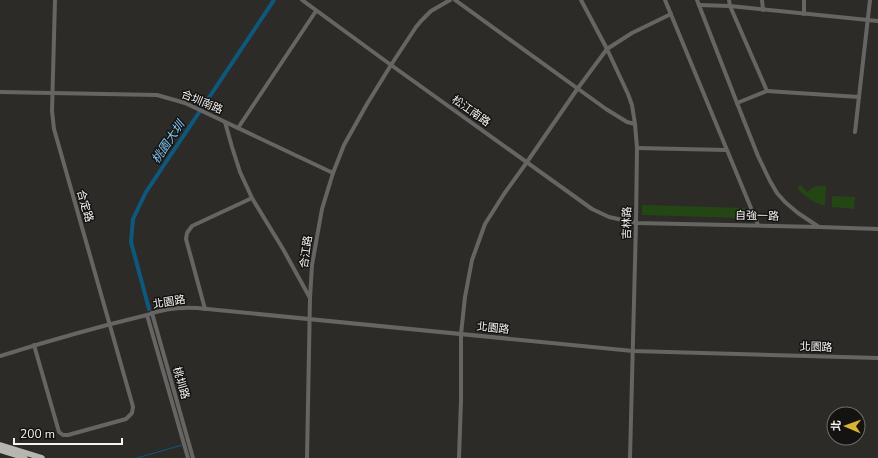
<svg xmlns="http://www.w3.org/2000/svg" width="878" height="458" viewBox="0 0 878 458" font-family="'Nunito Sans','Noto Sans TC',sans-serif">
<rect width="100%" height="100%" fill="#2d2b27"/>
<!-- green -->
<g fill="#244614">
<path d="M801 185 807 192C814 186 816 185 826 186L825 206C814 203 805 197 797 188Z"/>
<polygon points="832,196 855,197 854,209 832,207"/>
<polygon points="642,205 745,208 744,218 642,215"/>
</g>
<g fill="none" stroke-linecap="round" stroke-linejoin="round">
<!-- stream -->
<polyline stroke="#0f587d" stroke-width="1" points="137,458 182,445"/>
<!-- canal -->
<polyline stroke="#0f587d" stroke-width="4" points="149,309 131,242 133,219 146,192 274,0"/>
<!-- minor -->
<g stroke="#666563" stroke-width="4">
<polyline points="302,0 391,65 592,209 609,217 636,223 819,227 878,229"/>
<polyline points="455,0 606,109 627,122 635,124"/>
<polyline points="581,0 607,49 628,94 632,105 635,124 637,148 636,223 630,458"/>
<polyline points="665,0 758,225"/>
<polyline points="697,0 737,103 758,156 770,181 777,193 785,202 798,213 819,227"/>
<polyline points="729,0 730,6 767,91 737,103"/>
<polyline points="762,0 763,10"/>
<polyline points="804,0 804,14"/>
<polyline points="699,5 730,6 878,21"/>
<polyline points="767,91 859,97"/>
<polyline points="0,92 157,95 185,103 333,173"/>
<polyline points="225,122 232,147 240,172 252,198 283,249 310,298"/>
<polyline points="238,128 316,11"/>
<polyline points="855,132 870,0"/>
<polyline points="637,148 726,150"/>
<polyline points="205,309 186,239 187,233 192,226 252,198"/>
<polyline points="152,313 193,458"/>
<polyline points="147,315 188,458"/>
<polyline points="34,345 59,432 63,435 68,435 126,419 132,413 133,407 132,403 54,129 52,111 55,0"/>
<path d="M0 356C48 341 97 327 147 315 163 309 180 307 197 308L633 351 878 358"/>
<polyline points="307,458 310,298 312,265 322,209 333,173 344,145 367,104 391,65 416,27 421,21 431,11 450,0"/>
<polyline points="459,458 461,400 461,334 465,297 472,260 485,224 504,194 527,162 578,88 607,49 632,33 671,14"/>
</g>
<!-- highway -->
<g stroke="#b8b6b0" stroke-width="5.5">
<polyline points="0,445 42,458"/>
<polyline points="0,450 25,458"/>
</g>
</g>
<g text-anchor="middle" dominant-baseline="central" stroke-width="3" stroke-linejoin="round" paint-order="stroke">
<!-- street labels -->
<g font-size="11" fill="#f6f4f2" stroke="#141312">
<text transform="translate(202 102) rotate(23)">合圳南路</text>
<text transform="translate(471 111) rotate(35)">松江南路</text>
<text transform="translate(85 206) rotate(74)">合定路</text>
<text transform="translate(757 216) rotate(1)">自強一路</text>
<text transform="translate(627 223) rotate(-89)">吉林路</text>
<text transform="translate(306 252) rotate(-82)">合江路</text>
<text transform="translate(169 302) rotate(-9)">北園路</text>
<text transform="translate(493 328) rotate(6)">北園路</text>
<text transform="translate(816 347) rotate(2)">北園路</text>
<text transform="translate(181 383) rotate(74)">桃圳路</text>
</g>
<!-- water labels -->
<g font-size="12" font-style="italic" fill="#80c7f4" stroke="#141312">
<text transform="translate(168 142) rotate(-56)">桃園大圳</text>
</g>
</g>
<!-- north arrow -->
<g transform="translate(846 426) rotate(272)"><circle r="19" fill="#141312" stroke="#6e6d6c"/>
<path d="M0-3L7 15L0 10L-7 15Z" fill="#dab333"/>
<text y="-6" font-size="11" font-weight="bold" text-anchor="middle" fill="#f6f4f2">北</text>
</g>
<!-- scale -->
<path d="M14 438v6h108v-6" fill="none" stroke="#f6f4f2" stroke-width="2"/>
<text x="20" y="438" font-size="12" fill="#f6f4f2" stroke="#141312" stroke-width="3" paint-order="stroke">200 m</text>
</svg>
